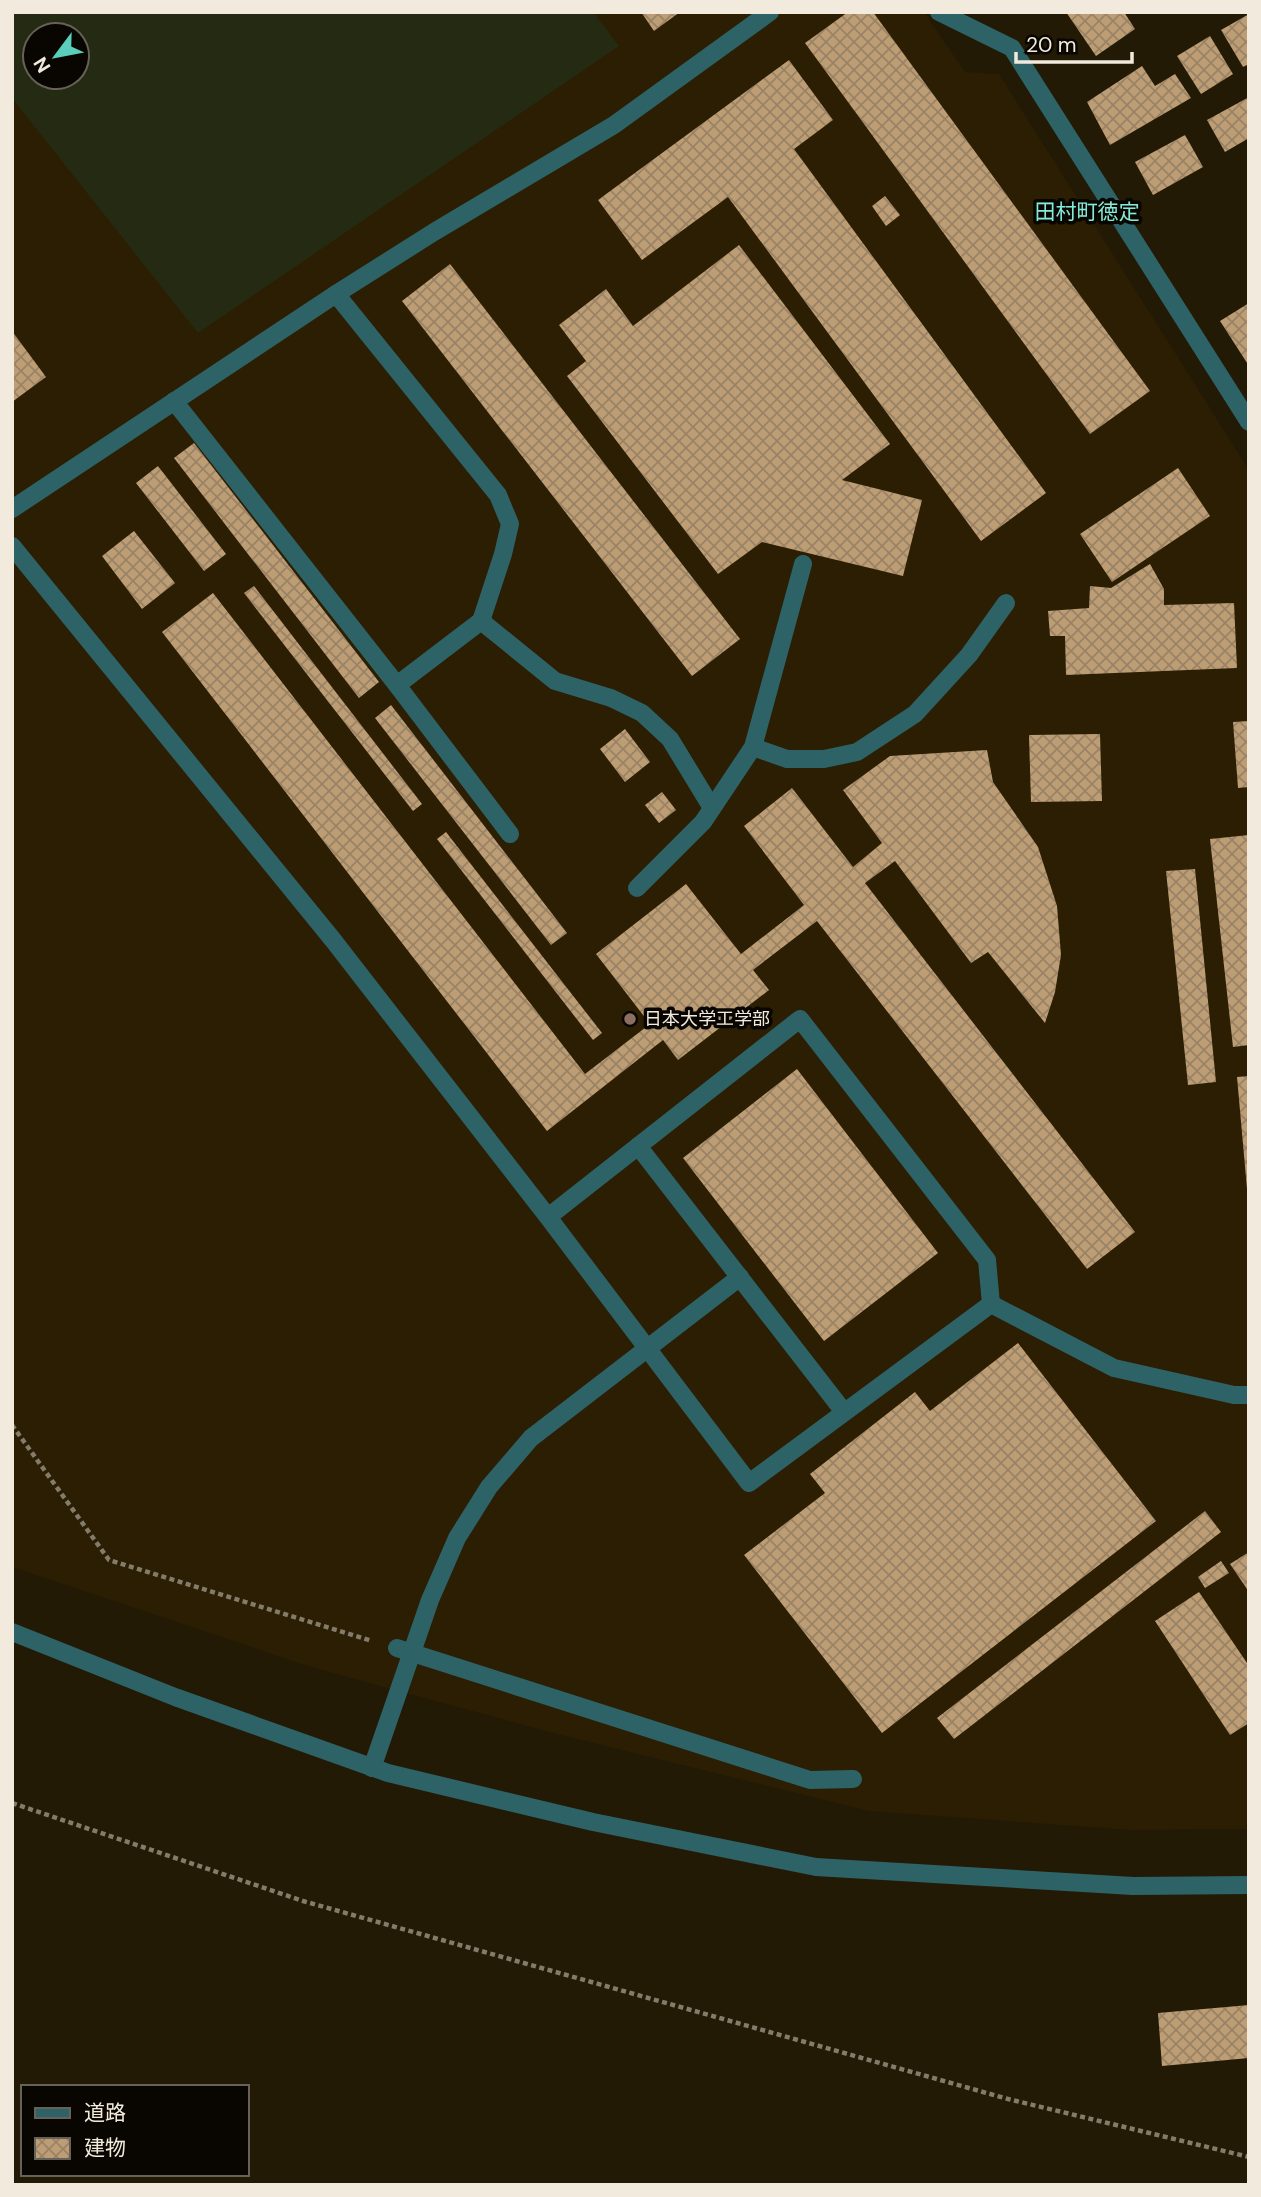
<svg xmlns="http://www.w3.org/2000/svg" width="1261" height="2197" viewBox="0 0 1261 2197" font-family="'DM Sans','Noto Sans JP',sans-serif">
<defs>
<pattern id="building-cross-hatch" width="8" height="8" patternUnits="userSpaceOnUse" patternTransform="scale(1.75)"><rect width="8" height="8" fill="#bd9d74"/><path d="M0 0l8 8M0 8l8-8" fill="none" stroke="#9a8365"/></pattern>
</defs>
<rect width="100%" height="100%" fill="#231a06"/>
<!-- built -->
<path fill="#2b1e02" fill-rule="evenodd" d="M12 12H924L965 72 999 74 1249 470V1829L1131 1830 869 1811 557 1734 311 1667 12 1567ZM35 35H77V77H35Z"/>
<!-- garden -->
<path fill="#252b13" fill-rule="evenodd" d="M12 12H593L619 46 198 333 12 98ZM35 35H77V77H35Z"/>
<!-- building -->
<g fill="url(#building-cross-hatch)">
<polygon points="641,12 680,12 654,31"/>
<polygon points="848,12 873,12 1150,391 1090,434 805,43"/>
<polygon points="1066,12 1124,12 1135,29 1096,56"/>
<polygon points="1249,14 1249,64 1243,67 1221,30"/>
<polygon points="1210,36 1233,74 1201,94 1177,56"/>
<polygon points="789,60 833,120 794,149 1046,493 981,541 728,197 642,260 598,200"/>
<polygon points="1142,66 1155,86 1175,74 1191,98 1110,145 1087,102"/>
<polygon points="1249,97 1249,138 1225,152 1207,120"/>
<polygon points="1185,135 1203,167 1153,195 1135,162"/>
<polygon points="885,196 900,215 886,226 872,206"/>
<polygon points="739,245 890,444 842,480 922,500 903,576 762,542 718,574 567,376 586,361 559,325 606,289 633,326"/>
<polygon points="450,264 740,639 692,676 402,301"/>
<polygon points="1249,303 1249,366 1220,321"/>
<polygon points="12,331 46,377 12,402"/>
<polygon points="194,443 379,682 359,698 174,458"/>
<polygon points="158,466 226,554 204,571 136,483"/>
<polygon points="1178,468 1210,516 1112,582 1080,534"/>
<polygon points="134,531 175,583 142,609 102,556"/>
<polygon points="1150,564 1164,589 1164,605 1234,603 1237,668 1066,675 1065,636 1050,636 1048,611 1089,608 1090,586 1111,588"/>
<polygon points="254,586 422,804 413,811 244,593"/>
<polygon points="213,593 585,1074 650,1024 596,954 686,884 741,954 804,905 744,826 792,788 853,867 882,843 843,790 890,756 987,750 993,782 1038,847 1057,906 1061,955 1055,992 1045,1023 988,952 971,963 895,861 865,883 1135,1232 1087,1269 817,921 753,970 769,990 678,1060 663,1040 547,1131 162,632"/>
<polygon points="391,705 567,933 551,945 375,718"/>
<polygon points="1249,721 1249,787 1238,788 1233,722"/>
<polygon points="625,729 650,762 625,782 600,749"/>
<polygon points="1100,734 1102,801 1031,802 1029,735"/>
<polygon points="662,792 676,810 659,823 645,805"/>
<polygon points="446,832 602,1033 593,1040 437,839"/>
<polygon points="1249,835 1249,1045 1233,1047 1210,839"/>
<polygon points="1195,869 1216,1082 1188,1085 1166,871"/>
<polygon points="797,1069 938,1253 824,1341 683,1158"/>
<polygon points="1249,1076 1249,1189 1247,1189 1237,1077"/>
<polygon points="1018,1343 1156,1521 882,1733 744,1555 825,1493 810,1474 915,1392 930,1411"/>
<polygon points="1205,1511 1221,1532 954,1739 937,1718"/>
<polygon points="1249,1552 1249,1592 1230,1564"/>
<polygon points="1221,1561 1229,1573 1205,1588 1198,1577"/>
<polygon points="1199,1592 1249,1666 1249,1723 1230,1735 1155,1621"/>
<polygon points="1249,2005 1249,2058 1162,2066 1158,2013"/>
</g>
<g fill="none" stroke-linecap="round" stroke-linejoin="round">
<!-- path -->
<g stroke="#847c6b" stroke-width="4.5" stroke-dasharray="5 3.5" stroke-linecap="butt">
<polyline points="12,1425 109,1560 372,1641"/>
<polyline points="12,1803 303,1901 1008,2099 1249,2157"/>
</g>
<!-- service -->
<g stroke="#2d6367" stroke-width="18">
<polyline points="336,294 498,495 510,524 503,554 481,621 397,685"/>
<polyline points="174,401 397,685 510,834"/>
<polyline points="12,509 336,294 434,232 614,125 770,12"/>
<polyline points="12,546 333,940 548,1217 749,1483 991,1304 987,1260 800,1019 548,1217"/>
<polyline points="481,621 555,681 611,698 642,713 670,739 712,808"/>
<polyline points="753,747 787,759 824,759 857,752 915,714 969,655 1006,603"/>
<polyline points="637,888 703,822 753,747 803,564"/>
<polyline points="638,1146 844,1412"/>
<polyline points="991,1304 1114,1368 1234,1395 1249,1395"/>
<polyline points="397,1648 810,1780 853,1779"/>
<polyline points="372,1768 430,1600 457,1538 489,1487 531,1438 740,1277"/>
</g>
<!-- minor -->
<polyline stroke="#2d6367" stroke-width="18" points="939,12 1012,48 1249,422"/>
<!-- tertiary -->
<polyline stroke="#2d6367" stroke-width="18" points="12,1632 175,1697 388,1773 593,1822 816,1867 1133,1886 1249,1885"/>
</g>
<!-- markers -->
<circle fill="#8d6e63" stroke="#090601" stroke-width="2.5" cx="630" cy="1019" r="7"/>
<g text-anchor="middle" dominant-baseline="central" stroke-width="7" stroke-linejoin="round" paint-order="stroke">
<!-- poi labels -->
<g font-size="18" fill="#f1eadd" stroke="#090601" text-anchor="start">
<text x="644" y="1019">日本大学工学部</text>
</g>
<!-- quarter labels -->
<g font-size="21" fill="#85ebd9" stroke="#090601">
<text x="1087" y="212">田村町徳定</text>
</g>
</g>
<!-- border -->
<rect width="1261" height="2197" fill="none" stroke="#f1eadd" stroke-width="28"/>
<!-- legend -->
<rect x="21" y="2085" width="228" height="91" fill="#090601" stroke="#666159" stroke-width="2"/>
<rect x="35" y="2108" width="35" height="10" fill="#2d6367" stroke="#666159" stroke-width="2"/>
<text x="84" y="2120" font-size="21" fill="#f1eadd">道路</text>
<rect x="35" y="2138" width="35" height="21" fill="url(#building-cross-hatch)" stroke="#666159" stroke-width="2"/>
<text x="84" y="2155" font-size="21" fill="#f1eadd">建物</text>
<!-- north arrow -->
<g transform="translate(56 56) rotate(238)"><circle r="33" fill="#090601" stroke="#666159" stroke-width="2"/>
<path d="M0-5L12 26L0 18L-12 26Z" fill="#5bcebb"/>
<text y="-10" font-size="19" font-weight="bold" text-anchor="middle" fill="#f1eadd">N</text>
</g>
<!-- scale -->
<path d="M1016 52v10h116v-10" fill="none" stroke="#f1eadd" stroke-width="3.5"/>
<text x="1026" y="52" font-size="21" fill="#f1eadd" stroke="#090601" stroke-width="5" paint-order="stroke">20 m</text>
</svg>
